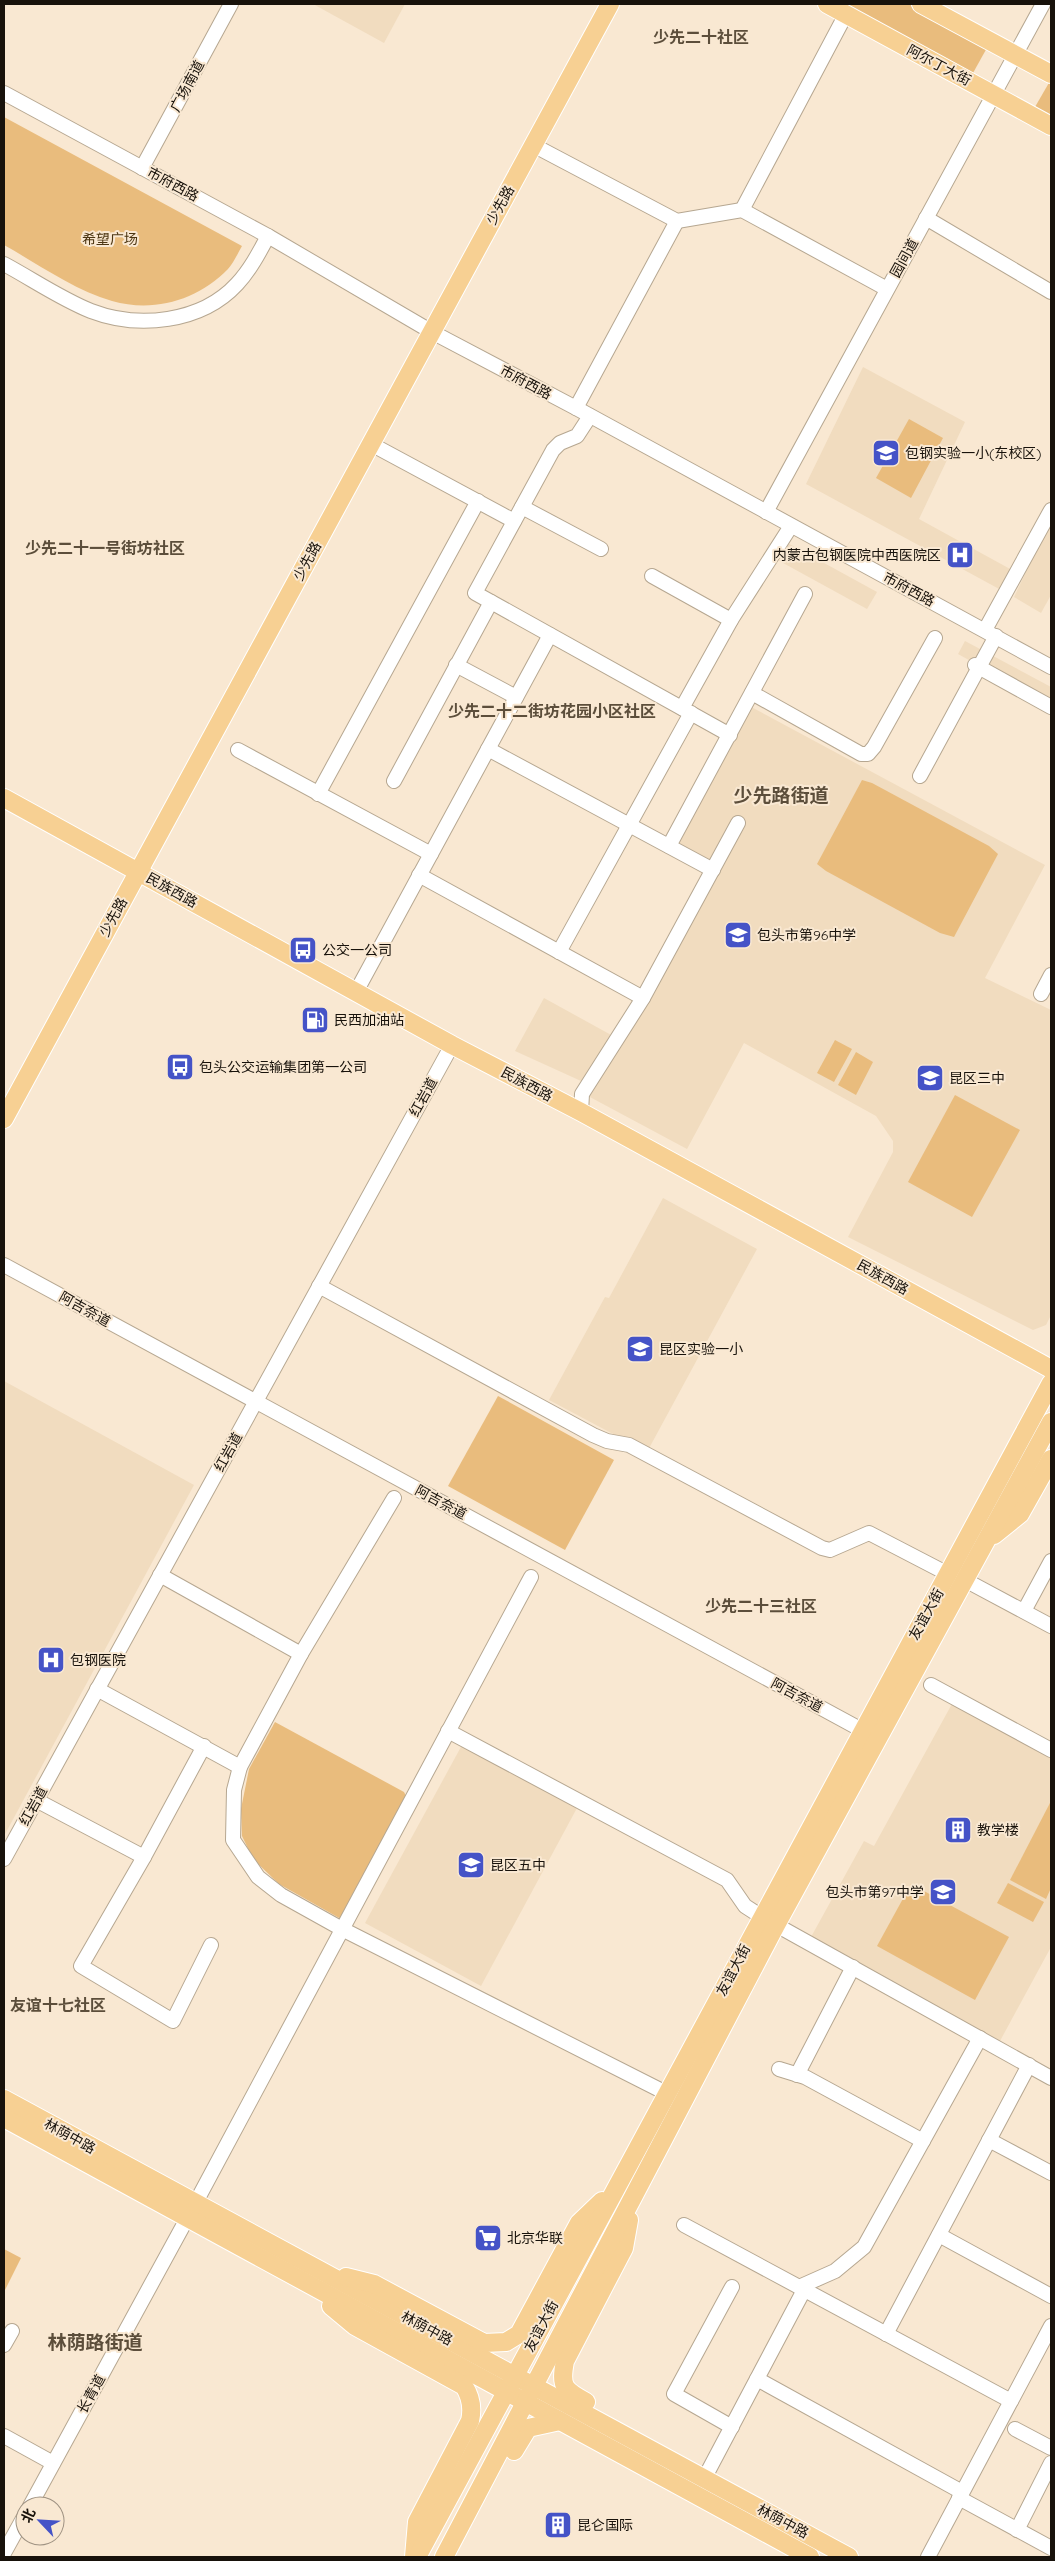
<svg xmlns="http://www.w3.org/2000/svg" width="1055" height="2561" viewBox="0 0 1055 2561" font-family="Quicksand,'Noto Sans SC',sans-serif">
<rect width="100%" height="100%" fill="#f9e8d2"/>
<!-- built -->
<g fill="#f1dcbf">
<polygon points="313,4 405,4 384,43"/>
<polygon points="863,367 965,422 919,519 1012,570 1001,590 806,484"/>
<polygon points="1051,520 1051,595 1041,613 1014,597"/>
<polygon points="784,541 877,592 867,609 774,558"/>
<polygon points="965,641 1051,687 1051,705 958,654"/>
<polygon points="742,702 1045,865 985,978 1051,1010 1051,1315 1046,1325 1033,1330 848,1237 893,1152 893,1141 876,1116 744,1043 687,1149 588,1096 592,1086 515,1051 544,998 613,1036 598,1075 713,862 670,838"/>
<polygon points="663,1198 757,1249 647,1452 549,1400 605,1297 609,1298"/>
<polygon points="4,1381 194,1485 4,1836"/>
<polygon points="953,1702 1051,1756 1051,1947 1000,2041 811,1937 864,1841 874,1846"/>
<polygon points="462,1745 577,1808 481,1986 365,1923"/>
</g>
<!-- green -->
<g fill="#e9bc7d">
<polygon points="846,4 909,4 988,46 973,73"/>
<polygon points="1050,81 1051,82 1051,116 1035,107"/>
<path d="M4 117 242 246C238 253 234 262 228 269 198 300 154 313 112 301 74 290 38 264 4 245Z"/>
<polygon points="909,419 943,438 911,498 876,478"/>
<polygon points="862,780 872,783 989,846 998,854 954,937 940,933 826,871 817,864"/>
<polygon points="835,1040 852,1049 834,1082 817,1073"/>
<polygon points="856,1052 873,1062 856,1095 838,1085"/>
<polygon points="955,1095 1020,1130 972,1217 908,1182"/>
<polygon points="498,1396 614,1460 565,1550 448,1486"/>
<polygon points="275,1722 404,1792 407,1798 341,1919 279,1884 253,1859 242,1836 241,1809 249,1769"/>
<polygon points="1051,1801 1051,1888 1046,1899 1010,1880"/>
<polygon points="1008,1883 1044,1902 1033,1922 997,1903"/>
<polygon points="911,1884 1009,1937 975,2000 877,1946"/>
<polygon points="4,2249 21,2258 4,2292"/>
</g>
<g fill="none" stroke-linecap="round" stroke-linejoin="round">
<!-- minor casing -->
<g stroke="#b6a791" stroke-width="16">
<g id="minor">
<polyline points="4,93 268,236 432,332 576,408 1051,667"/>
<polyline points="533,145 677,221 742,210 887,289"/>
<polyline points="142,168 231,4"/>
<polyline points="742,210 846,14"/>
<polyline points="926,218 1051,292"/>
<path d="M4 264C32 279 61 299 91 311 138 329 201 323 237 284 250 270 259 253 268 236"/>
<polyline points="576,408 677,221"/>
<polyline points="590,416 577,436 560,443 553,450 475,593 730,735"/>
<polyline points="371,444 514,521"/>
<polyline points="522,507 601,549"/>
<polyline points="766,512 1043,4"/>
<polyline points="652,576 731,620"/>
<polyline points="985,630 1051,510"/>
<polyline points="456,665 516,697"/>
<polyline points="975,665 1051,707"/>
<polyline points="752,693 861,754 868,754 874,747 935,638"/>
<polyline points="682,708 731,620 791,526"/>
<polyline points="488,749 713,870"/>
<polyline points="238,750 431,854"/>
<polyline points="920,776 996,636"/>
<polyline points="394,781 491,602"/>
<polyline points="318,794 478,501"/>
<polyline points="669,846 805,594"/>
<polyline points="419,875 643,998"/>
<polyline points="559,952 691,713"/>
<polyline points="356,992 550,635"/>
<polyline points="1041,994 1051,975"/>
<polyline points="581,1112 582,1094 643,998 738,823"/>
<polyline points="4,1265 871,1735"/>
<polyline points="319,1286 593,1435 607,1441 629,1445 822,1548 830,1550 869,1533 948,1574"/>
<polyline points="394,1498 301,1654 240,1767 234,1790 233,1840 258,1877 281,1895 342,1929 666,2093"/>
<polyline points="160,1575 301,1654"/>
<polyline points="965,1580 1051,1626"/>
<polyline points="1024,1611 1051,1561"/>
<polyline points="931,1685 1051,1750"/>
<polyline points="97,1689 240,1767"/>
<polyline points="448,1731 727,1880 745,1906 762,1917 1051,2078"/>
<polyline points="204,1746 144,1857 81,1966 173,2021 211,1945"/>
<polyline points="36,1800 144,1857"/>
<polyline points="4,1859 452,1045"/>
<polyline points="779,2069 805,2077 923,2141"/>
<polyline points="797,2075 853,1967"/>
<polyline points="989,2140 1051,2173"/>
<polyline points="684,2225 1011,2401"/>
<polyline points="939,2235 1051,2296"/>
<polyline points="799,2287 835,2271 864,2247 980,2038"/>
<polyline points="886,2334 1029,2065"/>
<polyline points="4,2345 12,2331"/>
<polyline points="757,2379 962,2492"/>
<polyline points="732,2427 674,2394 732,2287"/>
<polyline points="1015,2429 1051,2448"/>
<polyline points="4,2436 53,2463"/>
<polyline points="704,2479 804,2290"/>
<polyline points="959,2498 1051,2548"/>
<polyline points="30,2506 195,2204 531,1577"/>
<polyline points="1017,2530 1051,2463"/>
<polyline points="4,2553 25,2515"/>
<polyline points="928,2557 1051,2326"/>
</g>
</g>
<!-- major casing -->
<g stroke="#fff" stroke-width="20">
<g id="major">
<polyline points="827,4 1051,126"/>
<polyline points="921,4 1051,74"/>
<polyline points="4,798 452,1045 581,1112 1051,1369"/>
<polyline points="4,1119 610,4"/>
<polyline points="994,1535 1020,1514 1051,1459"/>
<polyline points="4,2099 849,2557"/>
<polyline points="4,2118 810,2557"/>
<polyline points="346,2277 374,2284 484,2343 506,2342 519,2334 579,2223 602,2201"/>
<path d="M331 2306 355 2326 464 2386C471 2397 473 2408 470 2421L417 2522 414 2557"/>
<path d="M586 2402C564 2390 560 2387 565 2361L624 2248 629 2220"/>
<polyline points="514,2451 528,2428 560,2421"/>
<polyline points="417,2557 1051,1383"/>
<polyline points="444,2557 776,1925 1051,1422"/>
</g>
</g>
<!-- minor -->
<use href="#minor" stroke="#fff" stroke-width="14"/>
<!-- major -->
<use href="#major" stroke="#f7d093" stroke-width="18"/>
</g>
<!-- icons -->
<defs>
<g id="school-square" transform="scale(1.4375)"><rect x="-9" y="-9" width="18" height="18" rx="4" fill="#4553c7" stroke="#f9e8d2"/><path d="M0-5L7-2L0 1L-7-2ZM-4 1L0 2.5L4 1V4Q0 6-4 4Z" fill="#fff"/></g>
<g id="hospital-square" transform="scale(1.4375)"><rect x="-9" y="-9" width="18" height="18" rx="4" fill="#4553c7" stroke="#f9e8d2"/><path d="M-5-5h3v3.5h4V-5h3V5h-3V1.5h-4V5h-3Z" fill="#fff"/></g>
<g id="bus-square" transform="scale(1.4375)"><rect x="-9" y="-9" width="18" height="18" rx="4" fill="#4553c7" stroke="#f9e8d2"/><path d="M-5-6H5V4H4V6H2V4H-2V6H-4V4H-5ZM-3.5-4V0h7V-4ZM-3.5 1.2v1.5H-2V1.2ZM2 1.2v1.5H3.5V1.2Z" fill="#fff"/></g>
<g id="fuel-square" transform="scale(1.4375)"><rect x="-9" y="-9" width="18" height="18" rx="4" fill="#4553c7" stroke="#f9e8d2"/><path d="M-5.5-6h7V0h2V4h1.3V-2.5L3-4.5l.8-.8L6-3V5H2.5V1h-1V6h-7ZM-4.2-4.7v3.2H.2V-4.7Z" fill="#fff"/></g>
<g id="building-square" transform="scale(1.4375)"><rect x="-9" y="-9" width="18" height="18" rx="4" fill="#4553c7" stroke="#f9e8d2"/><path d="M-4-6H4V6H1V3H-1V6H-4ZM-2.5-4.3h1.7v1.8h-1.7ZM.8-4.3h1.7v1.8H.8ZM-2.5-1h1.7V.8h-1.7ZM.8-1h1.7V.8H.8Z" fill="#fff"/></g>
<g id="supermarket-square" transform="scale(1.4375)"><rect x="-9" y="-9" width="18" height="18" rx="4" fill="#4553c7" stroke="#f9e8d2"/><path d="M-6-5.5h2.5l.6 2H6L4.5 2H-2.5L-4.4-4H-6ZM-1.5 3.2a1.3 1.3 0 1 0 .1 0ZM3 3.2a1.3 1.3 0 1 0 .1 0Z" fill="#fff"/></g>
</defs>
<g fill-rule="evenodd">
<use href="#school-square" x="886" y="453"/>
<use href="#hospital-square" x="960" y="555"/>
<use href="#school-square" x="738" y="935"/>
<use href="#bus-square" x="303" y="950"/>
<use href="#fuel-square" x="315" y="1020"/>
<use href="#bus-square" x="180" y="1067"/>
<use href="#school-square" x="930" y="1078"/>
<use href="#school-square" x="640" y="1349"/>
<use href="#hospital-square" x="51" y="1660"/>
<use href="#building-square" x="958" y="1830"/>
<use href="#school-square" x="471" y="1865"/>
<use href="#school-square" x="943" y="1892"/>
<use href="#supermarket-square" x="488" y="2238"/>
<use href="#building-square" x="558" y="2525"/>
</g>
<g text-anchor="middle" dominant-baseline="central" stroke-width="4" stroke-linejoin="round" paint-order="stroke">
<!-- street labels -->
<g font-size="14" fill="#18120b" stroke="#f9e8d2">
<text transform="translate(939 65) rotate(28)">阿尔丁大街</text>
<text transform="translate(187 86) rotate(-62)">广场南道</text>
<text transform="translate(173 184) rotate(28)">市府西路</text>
<text transform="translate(500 205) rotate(-61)">少先路</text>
<text transform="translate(904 258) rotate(-61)">园间道</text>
<text transform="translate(526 382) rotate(28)">市府西路</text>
<text transform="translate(307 561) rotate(-61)">少先路</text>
<text transform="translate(909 589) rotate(28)">市府西路</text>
<text transform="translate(172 890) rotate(29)">民族西路</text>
<text transform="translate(113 917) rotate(-61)">少先路</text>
<text transform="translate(527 1084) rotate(28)">民族西路</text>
<text transform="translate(423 1097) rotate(-61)">红岩道</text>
<text transform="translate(883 1277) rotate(29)">民族西路</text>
<text transform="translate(85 1309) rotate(29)">阿吉奈道</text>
<text transform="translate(228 1452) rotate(-61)">红岩道</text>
<text transform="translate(441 1502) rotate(28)">阿吉奈道</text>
<text transform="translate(926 1614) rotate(-61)">友谊大街</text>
<text transform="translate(797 1695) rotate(28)">阿吉奈道</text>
<text transform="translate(33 1806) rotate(-61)">红岩道</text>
<text transform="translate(733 1970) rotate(-62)">友谊大街</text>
<text transform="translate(70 2136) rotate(29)">林荫中路</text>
<text transform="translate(541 2326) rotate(-62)">友谊大街</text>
<text transform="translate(427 2328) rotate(28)">林荫中路</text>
<text transform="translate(91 2394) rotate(-61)">长青道</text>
<text transform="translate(783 2521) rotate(28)">林荫中路</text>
</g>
<!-- park labels -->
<g font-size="14" fill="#4c3512" stroke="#f9e8d2">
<text x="110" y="239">希望广场</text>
</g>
<!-- poi labels -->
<g font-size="14" fill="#18120b" stroke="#f9e8d2" text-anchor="start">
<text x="905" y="453">包钢实验一小(东校区)</text>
<text x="941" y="555" text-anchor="end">内蒙古包钢医院中西医院区</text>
<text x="757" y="935">包头市第96中学</text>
<text x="322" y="950">公交一公司</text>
<text x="334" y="1020">民西加油站</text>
<text x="199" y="1067">包头公交运输集团第一公司</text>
<text x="949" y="1078">昆区三中</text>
<text x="659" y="1349">昆区实验一小</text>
<text x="70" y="1660">包钢医院</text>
<text x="977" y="1830">教学楼</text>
<text x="490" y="1865">昆区五中</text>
<text x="924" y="1892" text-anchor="end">包头市第97中学</text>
<text x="507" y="2238">北京华联</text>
<text x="577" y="2525">昆仑国际</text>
</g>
<!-- quarter labels -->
<g font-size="16" font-weight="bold" fill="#5c4e3b" stroke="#f9e8d2">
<text x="701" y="37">少先二十社区</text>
<text x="105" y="548">少先二十一号街坊社区</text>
<text x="552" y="711">少先二十二街坊花园小区社区</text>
<text x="761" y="1606">少先二十三社区</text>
<text x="58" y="2005">友谊十七社区</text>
</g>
<!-- district labels -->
<g font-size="19" font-weight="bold" fill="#5c4e3b" stroke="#f9e8d2">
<text x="781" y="795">少先路街道</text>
<text x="95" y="2342">林荫路街道</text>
</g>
</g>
<!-- border -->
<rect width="1055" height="2561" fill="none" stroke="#18120b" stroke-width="10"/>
<!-- north arrow -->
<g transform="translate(40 2521) rotate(295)"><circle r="24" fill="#f9e8d2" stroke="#9f9282"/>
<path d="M0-4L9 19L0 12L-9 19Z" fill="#4553c7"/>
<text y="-8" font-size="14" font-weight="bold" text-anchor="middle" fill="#18120b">北</text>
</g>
</svg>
